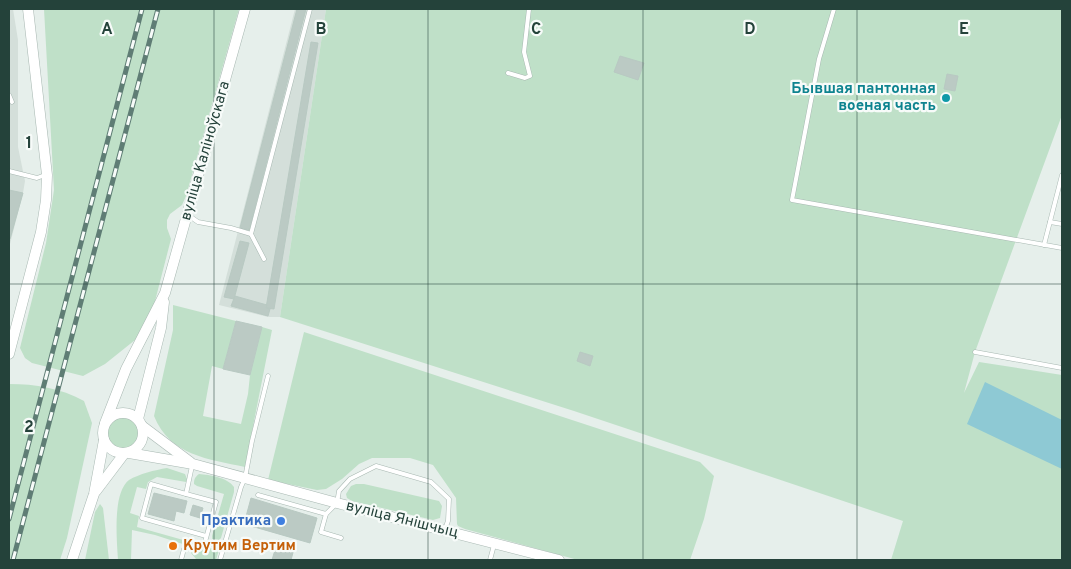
<svg xmlns="http://www.w3.org/2000/svg" width="1071" height="569" viewBox="0 0 1071 569" font-family="Overpass,sans-serif">
<rect width="100%" height="100%" fill="#e6efeb"/>
<!-- built -->
<g fill="#d4dfda">
<polygon points="9,9 13,9 18,40 18,147 25,181 23,193 9,248"/>
<polygon points="295,9 326,9 280,317 268,317 219,305"/>
</g>
<!-- green -->
<g fill="#bfe0c8">
<polygon points="44,9 239,9 186,196 182,205 170,214 167,220 167,228 171,239 154,305 147,321 135,340 105,364 83,376 32,363 25,358 20,348 46,243 54,190"/>
<polygon points="326,9 1062,9 1062,115 975,352 964,393 979,362 1062,375 1062,560 891,560 903,521 574,411 280,317"/>
<path d="M173 305 236 321 223 369 212 366 203 416 241 424 248 394 250 375 262 327 272 330 245 467C209 459 170 456 154 416L173 330Z"/>
<polygon points="304,332 700,462 714,476 704,519 690,560 578,560 465,529 458,526 457,524 456,498 433,465 410,458 372,458 359,464 342,479 326,489 317,490 268,480"/>
<path d="M9 384C36 384 60 388 84 401L92 423 67 538 60 560H9Z"/>
<circle cx="124" cy="433" r="17"/>
<path d="M167 468 185 474 187 479 186 482 157 477 148 482 146 489 137 487 130 513 139 516 137 527 219 550 216 560 196 559 191 553 192 547 155 535 132 530 131 560H118C117 541 112 493 129 480 139 474 155 470 167 468Z"/>
<path d="M199 474C210 475 227 477 234 487V492L221 538 219 540 212 539V536L224 494 197 486 194 484C194 479 195 477 199 474Z"/>
<polygon points="356,484 364,484 439,501 442,506 440,518 433,520 352,501 347,498 346,494 351,486"/>
<polygon points="100,504 103,508 109,560 85,560 95,512"/>
</g>
<!-- water -->
<polygon fill="#8ec9d4" points="985,382 1062,420 1062,469 967,424"/>
<!-- building -->
<g fill="#bbcac4" stroke="#b8c9c2">
<polygon points="297,9 306,9 249,230 240,228"/>
<polygon points="311,42 318,43 274,309 266,308"/>
<polygon points="620,56 644,63 638,80 614,72"/>
<polygon points="947,74 958,76 955,91 944,89"/>
<polygon points="9,190 23,193 10,239 9,239"/>
<polygon points="240,241 249,243 234,299 224,297"/>
<polygon points="235,296 267,305 266,308 270,309 268,316 231,306"/>
<polygon points="236,321 262,327 250,375 223,369"/>
<polygon points="580,352 593,356 590,366 577,361"/>
<polygon points="154,493 187,501 184,513 176,511 174,521 148,514"/>
<polygon points="251,498 317,518 310,543 244,524"/>
<polygon points="193,505 203,508 200,518 190,515"/>
<polygon points="278,540 295,545 291,560 272,560"/>
</g>
<g fill="none" stroke-linecap="round" stroke-linejoin="round">
<!-- service casing -->
<g stroke="#a8b8b2" stroke-width="5">
<g id="service">
<polyline points="834,9 819,59 792,200 1062,248"/>
<polyline points="508,73 525,78 530,76 524,52 529,9"/>
<polyline points="9,95 12,102"/>
<polyline points="9,171 37,178 45,175"/>
<polyline points="188,215 198,222 231,228 251,234"/>
<polyline points="1050,222 1062,224"/>
<polyline points="1044,245 1062,175"/>
<polyline points="264,259 251,234 310,9"/>
<polyline points="975,352 1062,368"/>
<polyline points="192,466 186,494 216,502 205,542 223,547"/>
<polyline points="186,494 151,484 142,518 206,536"/>
<polyline points="258,495 326,514"/>
<polyline points="341,538 321,532 326,514 337,503 339,491 350,479 376,466 431,482 449,499 448,521 445,529"/>
<polyline points="181,560 184,549"/>
<polyline points="220,560 241,487 245,478 252,441 268,376"/>
<polyline points="490,560 494,545"/>
</g>
</g>
<!-- tertiary casing -->
<g stroke="#a8b8b2" stroke-width="11">
<g id="tertiary">
<polyline points="9,354 41,232 46,200 47,175 28,9"/>
<circle cx="123" cy="433" r="20"/>
<polyline points="138,419 161,328 164,302"/>
<polyline points="105,423 126,369 165,293 245,9"/>
<polyline points="142,426 190,462"/>
<polyline points="129,453 193,464 337,503 559,560"/>
<polyline points="96,491 124,454"/>
<polyline points="72,560 94,494 104,440"/>
</g>
</g>
<!-- service -->
<use href="#service" stroke="#fff" stroke-width="4"/>
<!-- tertiary -->
<use href="#tertiary" stroke="#fff" stroke-width="10"/>
<!-- rail casing -->
<g stroke="#5f7d75" stroke-width="5">
<g id="rail">
<polyline points="9,519 142,9"/>
<polyline points="13,560 158,9"/>
</g>
</g>
<!-- rail -->
<use href="#rail" stroke="#f7fbf9" stroke-width="3" stroke-dasharray="9" stroke-linecap="butt"/>
</g>
<!-- grid -->
<path fill="none" stroke="#24423a" stroke-width="1" stroke-opacity="0.55" d="M214 9V560M428 9V560M643 9V560M857 9V560M9 284H1062"/>
<!-- markers -->
<circle fill="#0f9aa8" stroke="#f7fbf9" stroke-width="2" cx="946" cy="98" r="5"/>
<circle fill="#3f7fe0" stroke="#f7fbf9" stroke-width="2" cx="281" cy="521" r="5"/>
<circle fill="#e8710a" stroke="#f7fbf9" stroke-width="2" cx="173" cy="546" r="5"/>
<g text-anchor="middle" dominant-baseline="central" stroke-width="4.5" stroke-linejoin="round" paint-order="stroke">
<!-- culture labels -->
<g font-size="15" font-weight="bold" fill="#0d838f" stroke="#f7fbf9" text-anchor="end">
<text x="936" y="89">Бывшая пантонная<tspan x="936" dy="17">военая часть</tspan></text>
</g>
<!-- street labels -->
<g font-size="15" fill="#24423a" stroke="#f7fbf9">
<text transform="translate(206 151) rotate(-74)">вуліца Каліноўскага</text>
<text transform="translate(402 520) rotate(14)">вуліца Янішчыц</text>
</g>
<!-- shop labels -->
<g font-size="15" font-weight="bold" fill="#366cbe" stroke="#f7fbf9" text-anchor="end">
<text x="271" y="521">Практика</text>
</g>
<!-- food labels -->
<g font-size="15" font-weight="bold" fill="#c56008" stroke="#f7fbf9" text-anchor="start">
<text x="183" y="546">Крутим Вертим</text>
</g>
</g>
<g font-size="16" text-anchor="middle" font-weight="bold" fill="#24423a" stroke="#f7fbf9" stroke-width="4.5" stroke-linejoin="round" paint-order="stroke">
<text x="107" y="34">A</text>
<text x="321" y="34">B</text>
<text x="536" y="34">C</text>
<text x="750" y="34">D</text>
<text x="964" y="34">E</text>
<text x="29" y="148">1</text>
<text x="29" y="432">2</text>
</g>
<!-- border -->
<rect width="1071" height="569" fill="none" stroke="#24423a" stroke-width="20"/>
</svg>
